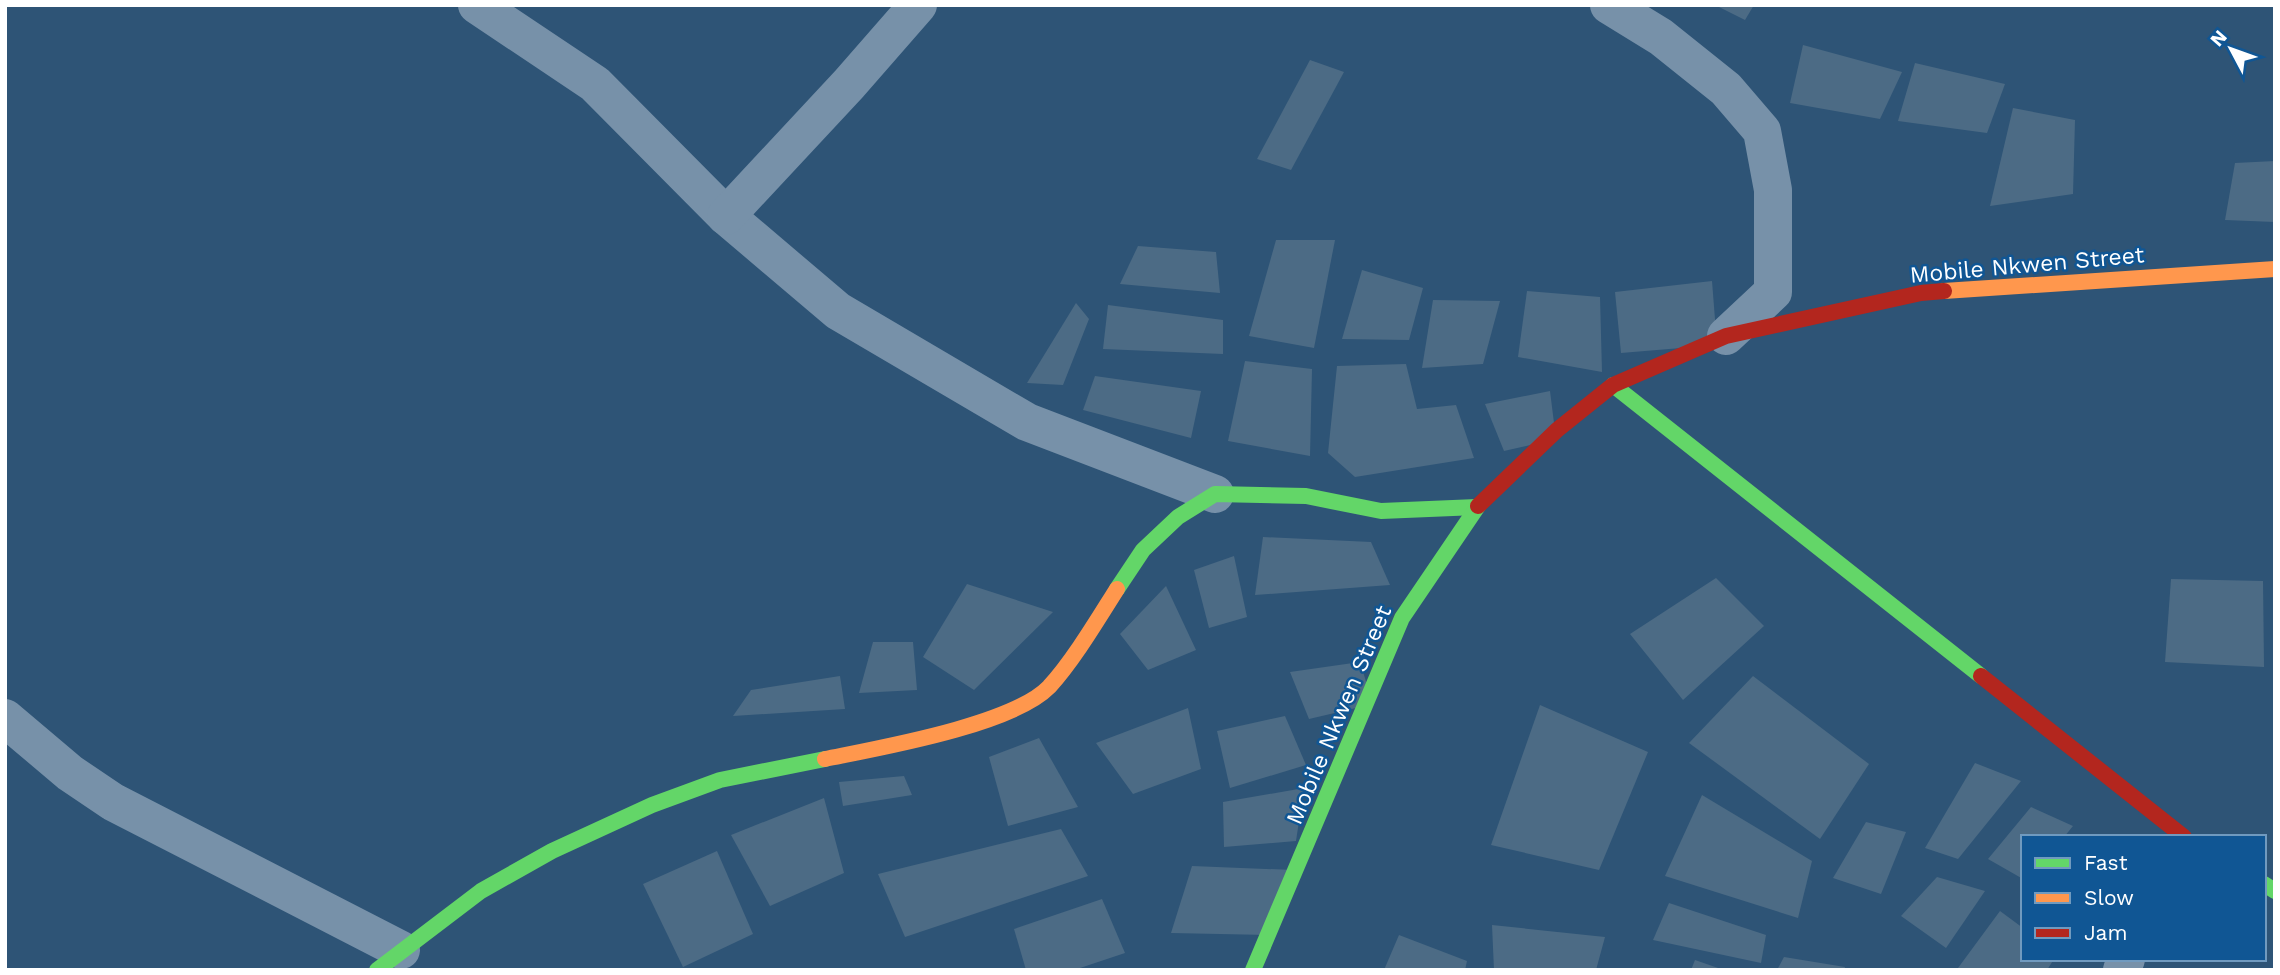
<svg xmlns="http://www.w3.org/2000/svg" width="2280" height="975" viewBox="0 0 2280 975" font-family="'Work Sans',sans-serif">
<rect width="100%" height="100%" fill="#2e5476"/>
<!-- building -->
<g fill="#4c6b85">
<polygon points="1715,5 1754,5 1745,20"/>
<polygon points="1803,45 1902,72 1880,119 1790,103"/>
<polygon points="1310,60 1344,72 1291,170 1257,159"/>
<polygon points="1915,63 2005,84 1987,133 1898,121"/>
<polygon points="2013,108 2075,120 2073,194 1990,206"/>
<polygon points="2275,161 2275,222 2225,220 2235,163"/>
<polygon points="1276,240 1335,240 1314,348 1249,336"/>
<polygon points="1138,246 1216,252 1220,293 1120,284"/>
<polygon points="1362,270 1423,288 1409,340 1342,339"/>
<polygon points="1712,281 1717,345 1621,353 1615,292"/>
<polygon points="1527,291 1600,297 1602,372 1518,357"/>
<polygon points="1433,300 1500,301 1483,364 1422,368"/>
<polygon points="1076,303 1089,319 1063,385 1027,383"/>
<polygon points="1108,305 1223,320 1223,354 1103,349"/>
<polygon points="1245,361 1312,369 1310,456 1228,441"/>
<polygon points="1406,364 1417,409 1456,405 1474,458 1355,477 1328,453 1337,366"/>
<polygon points="1095,376 1201,391 1191,438 1083,410"/>
<polygon points="1550,391 1556,439 1504,451 1485,404"/>
<polygon points="1263,537 1371,542 1390,585 1255,595"/>
<polygon points="1234,556 1247,617 1209,628 1194,570"/>
<polygon points="1716,578 1764,626 1683,700 1630,634"/>
<polygon points="2171,579 2263,581 2264,667 2165,662"/>
<polygon points="967,584 1053,612 974,690 923,657"/>
<polygon points="1166,586 1196,650 1148,670 1120,634"/>
<polygon points="873,642 913,642 917,690 859,693"/>
<polygon points="1360,662 1373,704 1309,719 1290,672"/>
<polygon points="840,676 845,709 733,716 751,690"/>
<polygon points="1753,676 1869,764 1820,839 1689,743"/>
<polygon points="1540,705 1648,752 1599,870 1491,845"/>
<polygon points="1188,708 1201,769 1133,794 1096,743"/>
<polygon points="1285,716 1306,765 1230,788 1217,731"/>
<polygon points="1039,738 1078,807 1008,826 989,757"/>
<polygon points="1975,763 2021,781 1958,859 1925,848"/>
<polygon points="904,776 912,795 843,806 839,782"/>
<polygon points="1304,788 1296,841 1224,847 1223,802"/>
<polygon points="1702,795 1812,861 1798,918 1665,876"/>
<polygon points="824,798 844,873 770,906 731,835"/>
<polygon points="2031,807 2073,826 2064,837 2023,837 2023,879 1988,859"/>
<polygon points="1866,822 1906,832 1881,894 1833,878"/>
<polygon points="1061,829 1088,876 905,937 878,874"/>
<polygon points="717,851 753,934 683,967 643,884"/>
<polygon points="1192,866 1294,870 1268,935 1171,933"/>
<polygon points="1937,877 1985,891 1946,948 1901,916"/>
<polygon points="1102,899 1125,953 1074,970 1026,970 1014,929"/>
<polygon points="1669,903 1766,935 1761,963 1653,940"/>
<polygon points="2000,911 2023,928 2023,959 2054,959 2047,970 1960,970 1958,968"/>
<polygon points="1492,925 1605,937 1596,970 1494,970"/>
<polygon points="1399,935 1467,961 1465,970 1384,970"/>
<polygon points="1784,957 1845,967 1844,970 1777,970"/>
<polygon points="1695,960 1721,969 1721,970 1691,970"/>
</g>
<g fill="none" stroke-linecap="round" stroke-linejoin="round">
<!-- street -->
<g stroke="#7791a9" stroke-width="38">
<polyline points="477,5 595,84 726,216 838,311 1027,422 1215,494"/>
<polyline points="1609,5 1661,37 1726,89 1762,131 1773,190 1773,292 1726,336"/>
<polyline points="726,216 849,84 918,5"/>
<polyline points="5,718 70,773 113,802 401,950"/>
<polyline points="2122,970 2126,959"/>
</g>
<!-- fast -->
<g stroke="#63d668" stroke-width="16">
<polyline points="1613,385 1981,676"/>
<polyline points="1117,589 1143,550 1178,517 1215,494 1306,496 1381,511 1477,507"/>
<polyline points="2264,884 2275,891"/>
<polyline points="377,970 481,891 552,851 652,805 720,780 825,759"/>
<polyline points="1253,970 1402,618 1478,506"/>
</g>
<!-- slow -->
<g stroke="#ff974d" stroke-width="16">
<polyline points="1944,291 2275,269"/>
<path d="M825 759C879 748 1012 725 1049 687 1073 661 1098 619 1117 589"/>
</g>
<!-- jam -->
<g stroke="#b3261e" stroke-width="16">
<polyline points="1478,506 1557,430 1613,385 1726,336 1921,293 1944,291"/>
<polyline points="1981,676 2184,837"/>
</g>
</g>
<g text-anchor="middle" dominant-baseline="central" stroke-width="5" stroke-linejoin="round" paint-order="stroke">
<!-- street labels -->
<g font-size="23" fill="#fff" stroke="#105694">
<text transform="translate(2027 265) rotate(-5)">Mobile Nkwen Street</text>
<text transform="translate(1339 715) rotate(-67)">Mobile Nkwen Street</text>
</g>
</g>
<!-- border -->
<rect width="2280" height="975" fill="none" stroke="#ffffff" stroke-width="14"/>
<!-- legend -->
<rect x="2021" y="835" width="245" height="126" fill="#105694" stroke="#709abf" stroke-width="2"/>
<rect x="2035" y="858" width="35" height="10" fill="#63d668" stroke="#709abf" stroke-width="2"/>
<text x="2084" y="870" font-size="21" fill="#ffffff">Fast</text>
<rect x="2035" y="893" width="35" height="10" fill="#ff974d" stroke="#709abf" stroke-width="2"/>
<text x="2084" y="905" font-size="21" fill="#ffffff">Slow</text>
<rect x="2035" y="928" width="35" height="10" fill="#b3261e" stroke="#709abf" stroke-width="2"/>
<text x="2084" y="940" font-size="21" fill="#ffffff">Jam</text>
<!-- north arrow -->
<g transform="translate(2231 49) rotate(311)" stroke="#105694" stroke-width="5" paint-order="stroke">
<path d="M0-5L12 26L0 18L-12 26Z" fill="#ffffff"/>
<text y="-10" font-size="19" font-weight="bold" text-anchor="middle" fill="#ffffff">N</text>
</g>
</svg>
